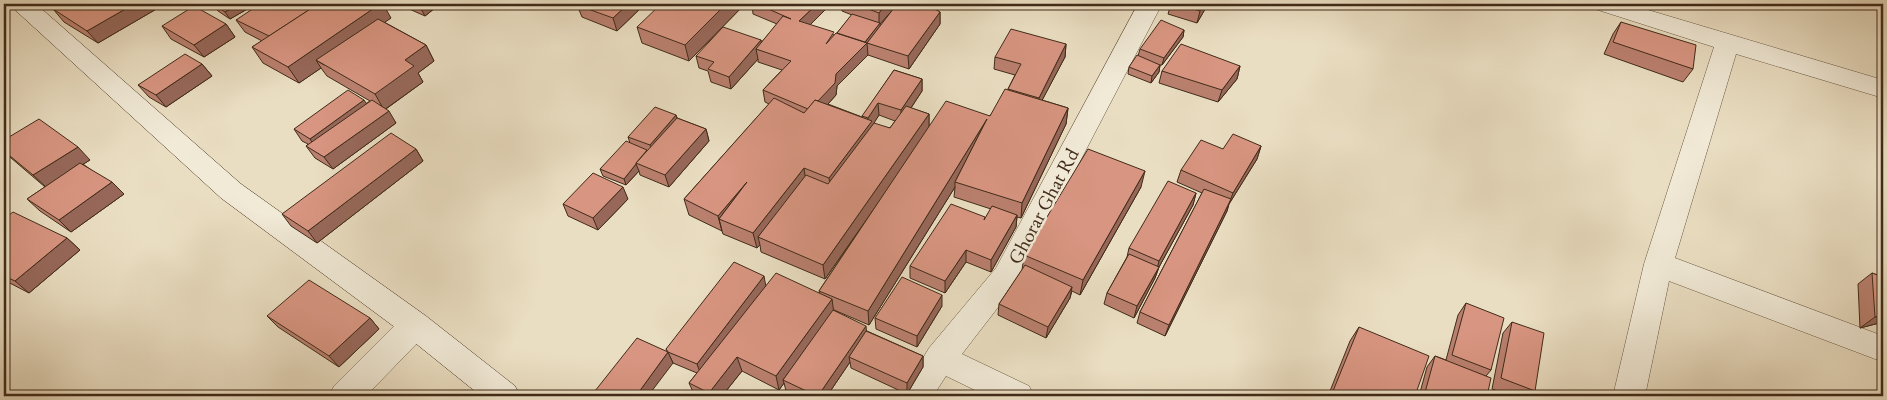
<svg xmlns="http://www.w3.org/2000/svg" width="1887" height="400" viewBox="0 0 1887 400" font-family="'EB Garamond',serif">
<rect width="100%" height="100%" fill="#eadec2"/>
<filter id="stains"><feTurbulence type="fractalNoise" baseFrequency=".004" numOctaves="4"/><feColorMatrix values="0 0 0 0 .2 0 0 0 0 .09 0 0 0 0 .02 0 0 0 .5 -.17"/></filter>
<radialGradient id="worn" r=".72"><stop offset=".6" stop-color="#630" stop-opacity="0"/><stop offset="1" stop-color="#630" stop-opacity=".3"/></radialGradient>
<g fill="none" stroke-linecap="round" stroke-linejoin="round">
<!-- street casing -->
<g stroke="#6a5843" stroke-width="1">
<g id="street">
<polygon points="1138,4 1162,4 1016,284 962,354 1029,386 1034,396 987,396 946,376 933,396 900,396 929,348 996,268"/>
<polygon points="1591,4 1628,4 1883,80 1883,98 1736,54 1675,258 1883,336 1883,362 1669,281 1645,396 1613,396 1644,264 1714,47 1595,9"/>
<polygon points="415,312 426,316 430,325 426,334 366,396 329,396 334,386 404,316"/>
</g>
</g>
<!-- secondary casing -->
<g stroke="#402b19" stroke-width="1">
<polygon id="secondary" points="10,4 36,4 241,184 426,316 515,386 520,396 481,396 404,334 221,198 14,9"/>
</g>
<!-- street -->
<use href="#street" fill="#f1ead7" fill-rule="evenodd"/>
<!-- secondary -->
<use href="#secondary" fill="#f1ead7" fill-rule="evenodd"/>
</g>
<!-- wall -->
<g fill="#ba806f" stroke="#402b19" fill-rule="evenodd">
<polygon points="165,4 98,43 64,22 53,9"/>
<polygon points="213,4 256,4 230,19 218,11"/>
<polygon points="405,4 440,4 425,16 407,8"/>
<polygon points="645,4 617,31 582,17 577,5"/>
<polygon points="745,4 689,61 642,43 637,27"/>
<path d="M752 4H831L810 25 834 35 837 33 852 15 842 11 841 4H926L940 12V24L909 69 868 55 837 86 836 95 828 104 862 117 894 70 922 79V91L911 108 929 114V127L990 116 1008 90V89L1015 75 994 69 995 57 1066 44 1065 57 1042 100 1068 108 1066 124 1021 218 1017 217 1016 227 991 272 966 262 945 293 910 278V266L985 219 991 209 954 197 955 187 869 325 834 310 867 331 923 356V367L907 394 851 368 850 362 827 396H797L786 391 784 383 779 390 742 371 722 396H695L689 383 697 373 673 363 666 349 766 286 820 293 819 291 860 229 825 279 761 252 760 245 757 248 723 234 722 231 689 215 684 199 769 104 765 102 763 90 782 70 758 62V59L731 89 711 82 708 71 699 68 696 56 761 40V43L777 24 753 14ZM879 115 895 121 890 128 872 125Z"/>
<polygon points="1171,4 1208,4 1197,23 1168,14"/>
<polygon points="391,18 384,22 426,45 434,61 418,73 423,82 386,109 396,123 333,169 315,158 306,146 308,144 302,141 294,129 367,103 370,101 327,76 321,68 299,83 263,63 252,47 262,41 245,32 236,20"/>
<polygon points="1621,22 1693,69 1683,82 1604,54 1613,34"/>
<polygon points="226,24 235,37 204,57 171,39 162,26"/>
<polygon points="1184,30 1183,37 1162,65 1160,65 1159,72 1151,83 1128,74 1129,67 1138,56 1140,49"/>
<polygon points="202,64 212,76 166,107 149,97 138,85"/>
<polygon points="1240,66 1237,79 1218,102 1159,83 1162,71"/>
<polygon points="676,115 677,118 706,129 709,141 669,187 640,175 639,171 626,185 603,176 600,169 630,143 628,137"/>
<polygon points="4,140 90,160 83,164 124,194 71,232 40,211 27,199 45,187 4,152"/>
<polygon points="1261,146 1257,159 1229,204 1227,211 1165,336 1137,323 1140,312 1202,193 1177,182 1181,170 1223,149"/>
<polygon points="416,149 423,161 317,243 291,226 282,214"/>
<polygon points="1141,187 1080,295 1072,291 1070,298 1046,338 998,315 999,304 1022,270 1024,255"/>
<polygon points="1196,193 1193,205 1159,267 1155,278 1134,318 1104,304 1107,293 1127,257 1129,248"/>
<polygon points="628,199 598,230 568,216 563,204"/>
<polygon points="4,219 67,238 80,250 29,293 4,280"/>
<polygon points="1872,273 1883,277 1883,322 1860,328 1858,284"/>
<polygon points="1466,303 1491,370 1486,376 1487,396 1419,396 1427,367 1435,356 1446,360 1458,315"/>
<polygon points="942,306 917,347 876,329 875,318"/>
<polygon points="267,316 370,318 379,329 339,367 278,327"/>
<polygon points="1512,322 1535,391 1530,396 1512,396 1492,389 1503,333"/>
<polygon points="1359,327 1415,396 1328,396 1350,341"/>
</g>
<!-- shaded-wall -->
<g fill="#97685a" stroke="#402b19">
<polygon points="134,4 165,4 98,43 87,31"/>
<polygon points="239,4 256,4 230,19 225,12"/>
<polygon points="380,4 383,4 391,18 324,65 316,60 321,68 299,83 288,67"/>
<polygon points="428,4 440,4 425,16 421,9"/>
<polygon points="628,4 645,4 617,31 613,18"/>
<polygon points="726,4 745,4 689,61 685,45"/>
<polygon points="817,4 831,4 801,34 799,21"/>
<polygon points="886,4 898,4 880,24 881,30 867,43 868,55 837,86 836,95 812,122 810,110 836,74 863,45 879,24 879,13"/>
<polygon points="1204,4 1208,4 1197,23 1200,11"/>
<polygon points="940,12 940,24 909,69 908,56"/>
<polygon points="226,24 235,37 204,57 194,45"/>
<polygon points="1184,30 1183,37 1162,65 1164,58"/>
<polygon points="761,40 763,51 756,49 758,59 731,89 729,77"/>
<polygon points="1066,44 1065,57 1037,110 1039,98"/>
<polygon points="426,45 434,61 418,73 423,82 384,110 375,94 405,60"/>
<polygon points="202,64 212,76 166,107 156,95"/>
<polygon points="1160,65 1159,72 1151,83 1152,76"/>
<polygon points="1240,66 1237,79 1218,102 1222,90"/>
<polygon points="922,79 922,91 901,123 901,110"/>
<polygon points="364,100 372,112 318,151 310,139"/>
<polygon points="878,103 879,115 831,193 829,178 868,126 868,118"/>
<polygon points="1068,108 1066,124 1021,218 1022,203"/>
<polygon points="389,111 396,123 333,169 324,157"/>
<polygon points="929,114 929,130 825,279 823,265"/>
<polygon points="676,115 678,122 652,152 650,145"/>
<polygon points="987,119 955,182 955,187 869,325 868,311"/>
<polygon points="706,129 709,141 669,187 665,175"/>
<polygon points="1261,146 1257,159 1229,204 1227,211 1165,336 1169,325 1230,201 1233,193"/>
<polygon points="78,147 90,160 46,187 33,175"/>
<polygon points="416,149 423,161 317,243 308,231"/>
<polygon points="636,164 639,171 626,185 624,179"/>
<polygon points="804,168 806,183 758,237 760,245 757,248 753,233"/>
<polygon points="1145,171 1141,187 1080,295 1083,280"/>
<polygon points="112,182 124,194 71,232 59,220"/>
<polygon points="747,182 719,219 722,231 718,216"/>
<polygon points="623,187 628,199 598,230 593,218"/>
<polygon points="1196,193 1193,205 1159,267 1155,278 1134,318 1137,306 1156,273 1159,261"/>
<polygon points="1017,215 1016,227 991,272 991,260"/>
<polygon points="67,238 80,250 29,293 15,281"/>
<polygon points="966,250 966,262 945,293 945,281"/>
<polygon points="764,276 766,287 701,375 697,364"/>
<polygon points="1072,287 1070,298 1046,338 1048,327"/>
<polygon points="942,295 942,306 917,347 917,336"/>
<polygon points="832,299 834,314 783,380 784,383 779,390 776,376"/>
<polygon points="1883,315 1883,322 1860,328 1875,317"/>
<polygon points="370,318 379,329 339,367 329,356"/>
<polygon points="866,326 867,337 849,357 850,362 827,396 818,396"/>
<polygon points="668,352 673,363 648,396 636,396"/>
<polygon points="923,356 923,367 907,394 907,383"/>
<polygon points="737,357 742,371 722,396 710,396 709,393"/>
</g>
<!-- building -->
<g fill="#d89581" stroke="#402b19">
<polygon points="63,4 134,4 87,31 53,9"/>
<polygon points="213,4 239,4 225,12"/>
<polygon points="260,4 318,4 269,36 236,20"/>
<polygon points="318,4 380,4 288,67 252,47"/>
<polygon points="409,4 428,4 421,9"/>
<polygon points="578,4 628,4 613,18 577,5"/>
<polygon points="661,4 726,4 685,45 637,27"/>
<polygon points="757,4 817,4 799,21 834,32 826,44 836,33 867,43 836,74 835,83 818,101 815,100 808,109 763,90 791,61 756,49 783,16 791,19"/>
<polygon points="855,4 886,4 879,13"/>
<polygon points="897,4 926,4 940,12 908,56 867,43"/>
<polygon points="1178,4 1204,4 1200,11"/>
<polygon points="194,6 226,24 194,45 162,26"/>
<polygon points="852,14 880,23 865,42 837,33"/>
<polygon points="378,19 426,45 405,60 414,66 375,94 316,60"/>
<polygon points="1161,20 1184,30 1164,58 1140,49"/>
<polygon points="1621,22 1696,45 1693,69 1613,42"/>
<polygon points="723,27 761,40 729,77 708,69 714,62 696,56"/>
<polygon points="1011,29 1066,44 1039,98 1008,89 1021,64 995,57"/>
<polygon points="1181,44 1240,66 1222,90 1162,71"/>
<polygon points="185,54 202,64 156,95 138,85"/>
<polygon points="1137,55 1160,65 1152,76 1129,67"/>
<polygon points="894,70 922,79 901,110 878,103 868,118 862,116"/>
<polygon points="1005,89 1068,108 1022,203 955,182 987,119 868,311 819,291 946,101 990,116"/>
<polygon points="348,90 364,100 310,139 294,129"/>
<polygon points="774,98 804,113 815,100 872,121 829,178 804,168 753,233 719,219 747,182 718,216 684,199"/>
<polygon points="372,100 389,111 324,157 306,146"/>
<polygon points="906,106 929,114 823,265 758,237 806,175 828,184 874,123 890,128"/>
<polygon points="655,107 676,115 650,145 628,137"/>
<polygon points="677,118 706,129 665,175 636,163"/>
<polygon points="39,119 78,147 33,175 4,151 4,140"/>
<polygon points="391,133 416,149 308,231 282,214"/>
<polygon points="1233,134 1261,146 1233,193 1181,170 1201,140 1223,149"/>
<polygon points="626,141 647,150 636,163 636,164 624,179 600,169"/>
<polygon points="1088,149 1145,171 1083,280 1024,255"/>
<polygon points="80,163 112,182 59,220 27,199"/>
<polygon points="593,173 623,187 593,218 563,204"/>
<polygon points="1168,181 1196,193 1159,261 1129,248"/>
<polygon points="1204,189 1231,199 1169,325 1140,312"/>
<polygon points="951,204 985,217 984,220 992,206 1017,215 991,260 966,250 945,281 910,266"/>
<polygon points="13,212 67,238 15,281 4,276 4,219"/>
<polygon points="1129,254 1159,267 1137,306 1107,293"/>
<polygon points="734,262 764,276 697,364 668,352 666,349"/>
<polygon points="1025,265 1072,287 1048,327 999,304"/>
<polygon points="776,273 832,299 776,376 737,357 709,393 689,383"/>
<polygon points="1872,273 1883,277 1883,315 1875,317"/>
<polygon points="902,277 942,295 917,336 875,318"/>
<polygon points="309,280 370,318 329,356 267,316"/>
<polygon points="1466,303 1504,318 1491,370 1452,355"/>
<polygon points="833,310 866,326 818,396 817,396 783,380"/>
<polygon points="1512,322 1544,333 1535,391 1501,378"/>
<polygon points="1359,327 1429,356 1415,396 1331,396"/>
<polygon points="866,331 923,356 907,383 849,357"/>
<polygon points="637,338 668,352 636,396 591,396"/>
<polygon points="1435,356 1491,378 1487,396 1424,396"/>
</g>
<g text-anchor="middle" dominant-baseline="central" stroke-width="5" stroke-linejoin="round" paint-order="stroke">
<!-- street labels -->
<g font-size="20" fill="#402b19" stroke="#f1ead7">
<text transform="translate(1043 206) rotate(-62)">Ghorar Ghat Rd</text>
</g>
</g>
<!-- margin -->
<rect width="1887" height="400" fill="none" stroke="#eadec2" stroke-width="20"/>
<rect x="5" y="5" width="1877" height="390" fill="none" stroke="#402b19" stroke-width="2.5"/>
<rect x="10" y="10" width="1867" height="380" fill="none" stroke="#402b19"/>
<rect width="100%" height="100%" filter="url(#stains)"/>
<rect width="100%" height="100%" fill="url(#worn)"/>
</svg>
